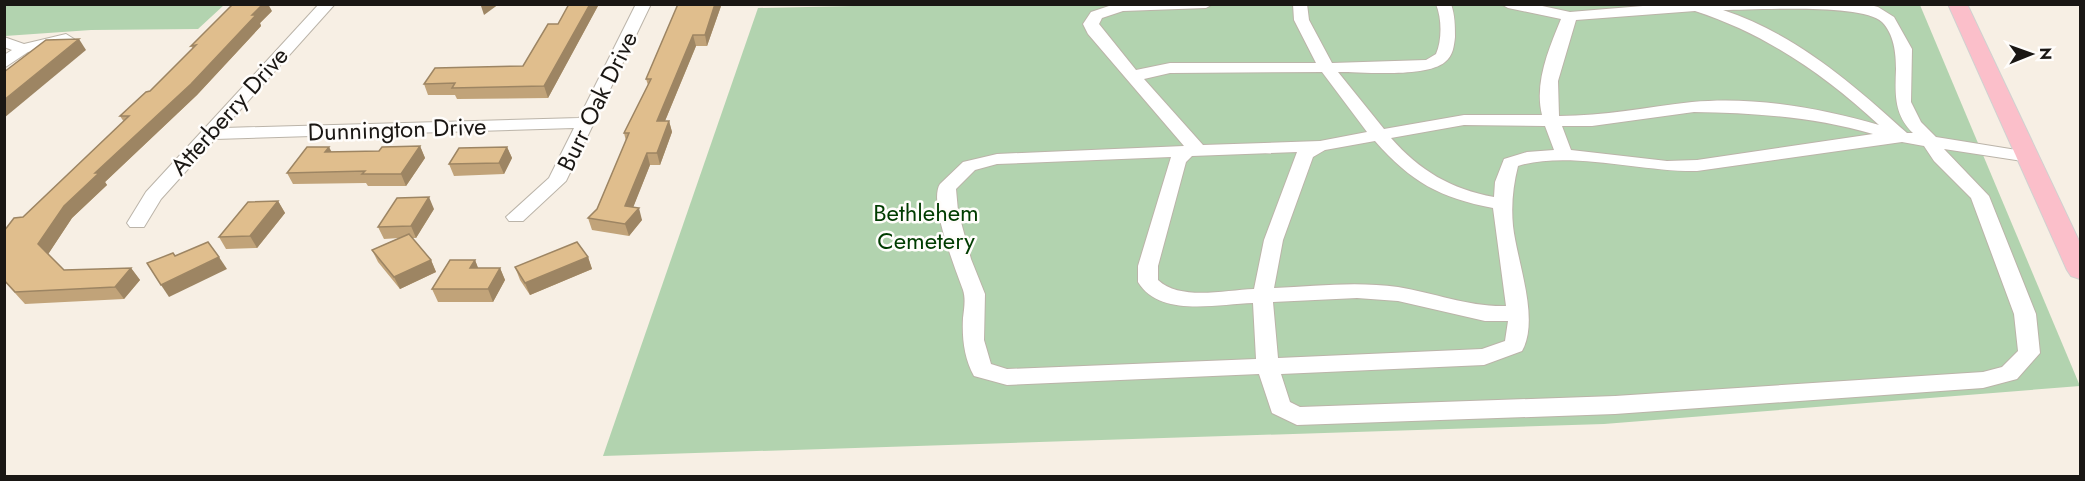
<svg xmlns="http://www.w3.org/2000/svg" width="2085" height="481" viewBox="0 0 2085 481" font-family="Jost,sans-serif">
<rect width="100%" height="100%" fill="#f7efe4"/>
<!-- green -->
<g fill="#b2d3af">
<polygon points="5,4 224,4 224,5 198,29 91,30 5,36"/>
<polygon points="945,4 1920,5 2080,386 1604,424 603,456 758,8"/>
</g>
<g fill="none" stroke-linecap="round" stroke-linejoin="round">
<!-- minor casing -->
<g stroke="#bbb4a9" stroke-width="2">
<g id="minor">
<polygon points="319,4 335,4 224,128 579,118 636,4 651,4 566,181 523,221 509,221 506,217 549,178 574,128 215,139 161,199 144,227 130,227 127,223 146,192"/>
<path d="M1115 4H1213L1206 8 1123 11 1102 18 1099 24 1136 70 1170 63H1316L1294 20 1293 4H1307L1309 20 1332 63 1426 60 1436 54C1442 40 1442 19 1436 4H1451C1455 15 1455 26 1455 37 1454 46 1453 56 1445 62 1426 78 1364 72 1338 72L1384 129 1464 115H1542C1534 83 1549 48 1561 19L1508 8 1501 4H1533L1570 12 1667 4H1866L1878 7 1894 17 1912 49 1911 102 1921 122 1936 137 2029 152 2038 157 2029 162 1944 149 1989 196 2036 314 2040 353 2017 379 1983 388 1615 414 1297 425 1272 413 1259 374 1007 385 974 376C964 358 962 338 963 318 964 309 966 299 963 290 956 270 928 202 940 184L963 162 997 154 1184 146 1088 34 1083 24 1091 12ZM1723 10C1754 10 1862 3 1882 22 1894 34 1896 53 1896 69 1895 94 1894 115 1913 133H1907C1853 84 1794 33 1723 10ZM1695 11C1766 34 1825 75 1879 125 1820 108 1754 96 1692 102 1647 107 1604 116 1559 116L1558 81 1576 20ZM1322 72 1367 132 1320 141 1203 145 1144 79 1170 73ZM1694 112C1756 113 1814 117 1873 134L1697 160 1667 161 1571 150 1562 126H1592ZM1464 125 1545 126 1554 150 1527 152 1504 159 1495 182 1494 197C1451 189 1420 171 1391 138ZM1375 141C1411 182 1440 198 1493 208L1506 306C1469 307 1435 293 1398 287 1357 281 1315 286 1274 288L1283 240 1313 157 1325 150ZM1902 142 1924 146 1934 161 1971 198 2014 314 2018 351 2002 367 1983 372 1615 396 1300 407 1290 402 1281 374 1484 365 1522 351C1540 319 1517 262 1513 226 1511 205 1513 186 1518 166 1568 150 1642 172 1697 171ZM1297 152 1264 240 1254 289C1225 290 1180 301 1158 280V266L1186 162 1192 156ZM1171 157 1138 266V282C1160 318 1217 304 1253 303L1256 359 1007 369 991 364 984 340 985 294 971 259 958 211 956 189 975 170 997 164ZM1357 298 1398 301 1485 321H1508L1505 341 1482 349 1278 358 1273 302Z"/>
<polygon points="66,34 74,39 71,42 28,52 4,68 4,55 12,50 4,47 4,37 24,44"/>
</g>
</g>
<!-- major casing -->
<g stroke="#d1d1d0" stroke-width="2">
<polygon id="major" points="1948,4 1967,4 2080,243 2080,279 2071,276 2067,270"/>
</g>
<!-- minor -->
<use href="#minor" fill="#fff" fill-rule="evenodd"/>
<!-- major -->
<use href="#major" fill="#fbbfca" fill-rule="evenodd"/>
</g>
<!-- wall -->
<g fill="#c1a379">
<polygon points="569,4 599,4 548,98 457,99 455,95 428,95 424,84 523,66 558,24"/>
<polygon points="721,6 707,46 696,46 665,121 669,121 672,132 660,165 650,165 633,207 642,220 629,236 592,230 588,218 597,209 626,141 624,133 648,85 646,79"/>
<polygon points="272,11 260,23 261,26 197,95 105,182 107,185 72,218 48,254 64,270 131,268 140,280 124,299 25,304 4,281 4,231 23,217 124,122 120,116 150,91 193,49 191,46"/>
<polygon points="420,146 425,158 406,186 368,186 366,183 293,184 287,173 332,152 379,151"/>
<polygon points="507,147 512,158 504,174 454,176 449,164"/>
<polygon points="278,201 285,213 257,248 226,249 219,237"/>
<polygon points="434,209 416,238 412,238 431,260 436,272 400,289 378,262 372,250 399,238 384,239 378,227"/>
<polygon points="588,257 592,269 530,295 520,280 515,267"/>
<polygon points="475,260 478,268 500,268 505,280 493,302 438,302 432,289"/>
</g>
<!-- shaded-wall -->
<g fill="#9d8563">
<polygon points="263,4 268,4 272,11 260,23 261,26 197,95 105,182 107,185 72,218 47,256 38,244 64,206 95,173"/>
<polygon points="482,4 499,4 484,15 481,6"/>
<polygon points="590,4 599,4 548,98 544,86"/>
<polygon points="715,4 720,4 721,6 707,46 705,35"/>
<polygon points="693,35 696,46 660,133 657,121"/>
<polygon points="79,39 86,50 4,118 4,100"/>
<polygon points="669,121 672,132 660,165 657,153"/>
<polygon points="420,146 425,158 406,186 401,174"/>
<polygon points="329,147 335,158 325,152"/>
<polygon points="507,147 512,158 504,174 499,163"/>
<polygon points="647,153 650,165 629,218 625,206"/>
<polygon points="429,197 434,209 416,238 411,226"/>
<polygon points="278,201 285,213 257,248 250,236"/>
<polygon points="639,208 642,220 629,236 625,224"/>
<polygon points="219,257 227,269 169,297 161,285"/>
<polygon points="588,257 592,269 530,295 525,283"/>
<polygon points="431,260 436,272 400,289 394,277"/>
<polygon points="475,260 480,273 470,268"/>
<polygon points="131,268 140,280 124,299 115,287"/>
<polygon points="500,268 505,280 493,302 488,289"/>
</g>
<!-- building -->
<g fill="#e0be8d" stroke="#9d8563" stroke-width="1.5">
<polygon points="233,4 263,4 252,15 256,15 191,84 95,173 99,173 64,206 38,244 64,270 131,268 115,287 15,292 4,280 4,231 14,218 23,217 129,116 120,116 146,92 150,91 196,45 191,46"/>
<polygon points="569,4 590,4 544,86 452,88 455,83 424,84 435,68 523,66 548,24 558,24"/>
<polygon points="678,4 715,4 705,35 693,35 657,121 669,121 657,153 647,153 625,206 639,208 625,224 588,218 597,209 629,133 624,133 651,79 646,79"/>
<polygon points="79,39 4,100 4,72 46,40"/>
<polygon points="420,146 401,174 362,174 365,171 287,173 307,147 329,147 325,152 379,151 382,147"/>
<polygon points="507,147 499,163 449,164 459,148"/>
<polygon points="429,197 411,226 378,227 397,198"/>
<polygon points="278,201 250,236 219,237 248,202"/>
<polygon points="409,234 431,260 394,277 372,250"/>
<polygon points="208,242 219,257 161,285 147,263 173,253 175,256"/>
<polygon points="577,242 588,257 525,283 515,267"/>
<polygon points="450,260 475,260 470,268 500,268 488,289 432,289"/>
</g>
<g text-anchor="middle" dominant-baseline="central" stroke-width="5" stroke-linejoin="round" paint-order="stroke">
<!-- street labels -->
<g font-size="24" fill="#1a1714" stroke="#fffdfb">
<text transform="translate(597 101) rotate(-64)">Burr Oak Drive</text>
<text transform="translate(229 111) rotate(-48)">Atterberry Drive</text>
<text transform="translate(397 129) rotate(-2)">Dunnington Drive</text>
</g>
<!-- park labels -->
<g font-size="24" fill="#003c01" stroke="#fffdfb">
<text x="926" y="212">Bethlehem<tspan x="926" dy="28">Cemetery</tspan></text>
</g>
</g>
<!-- border -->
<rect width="2085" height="481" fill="none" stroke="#1a1714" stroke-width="12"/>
<!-- north arrow -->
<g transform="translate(2031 54) rotate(89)" stroke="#fffdfb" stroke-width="4.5" paint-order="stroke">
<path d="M0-4.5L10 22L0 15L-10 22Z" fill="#1a1714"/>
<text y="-9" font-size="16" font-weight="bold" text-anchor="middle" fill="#1a1714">N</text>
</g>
</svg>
